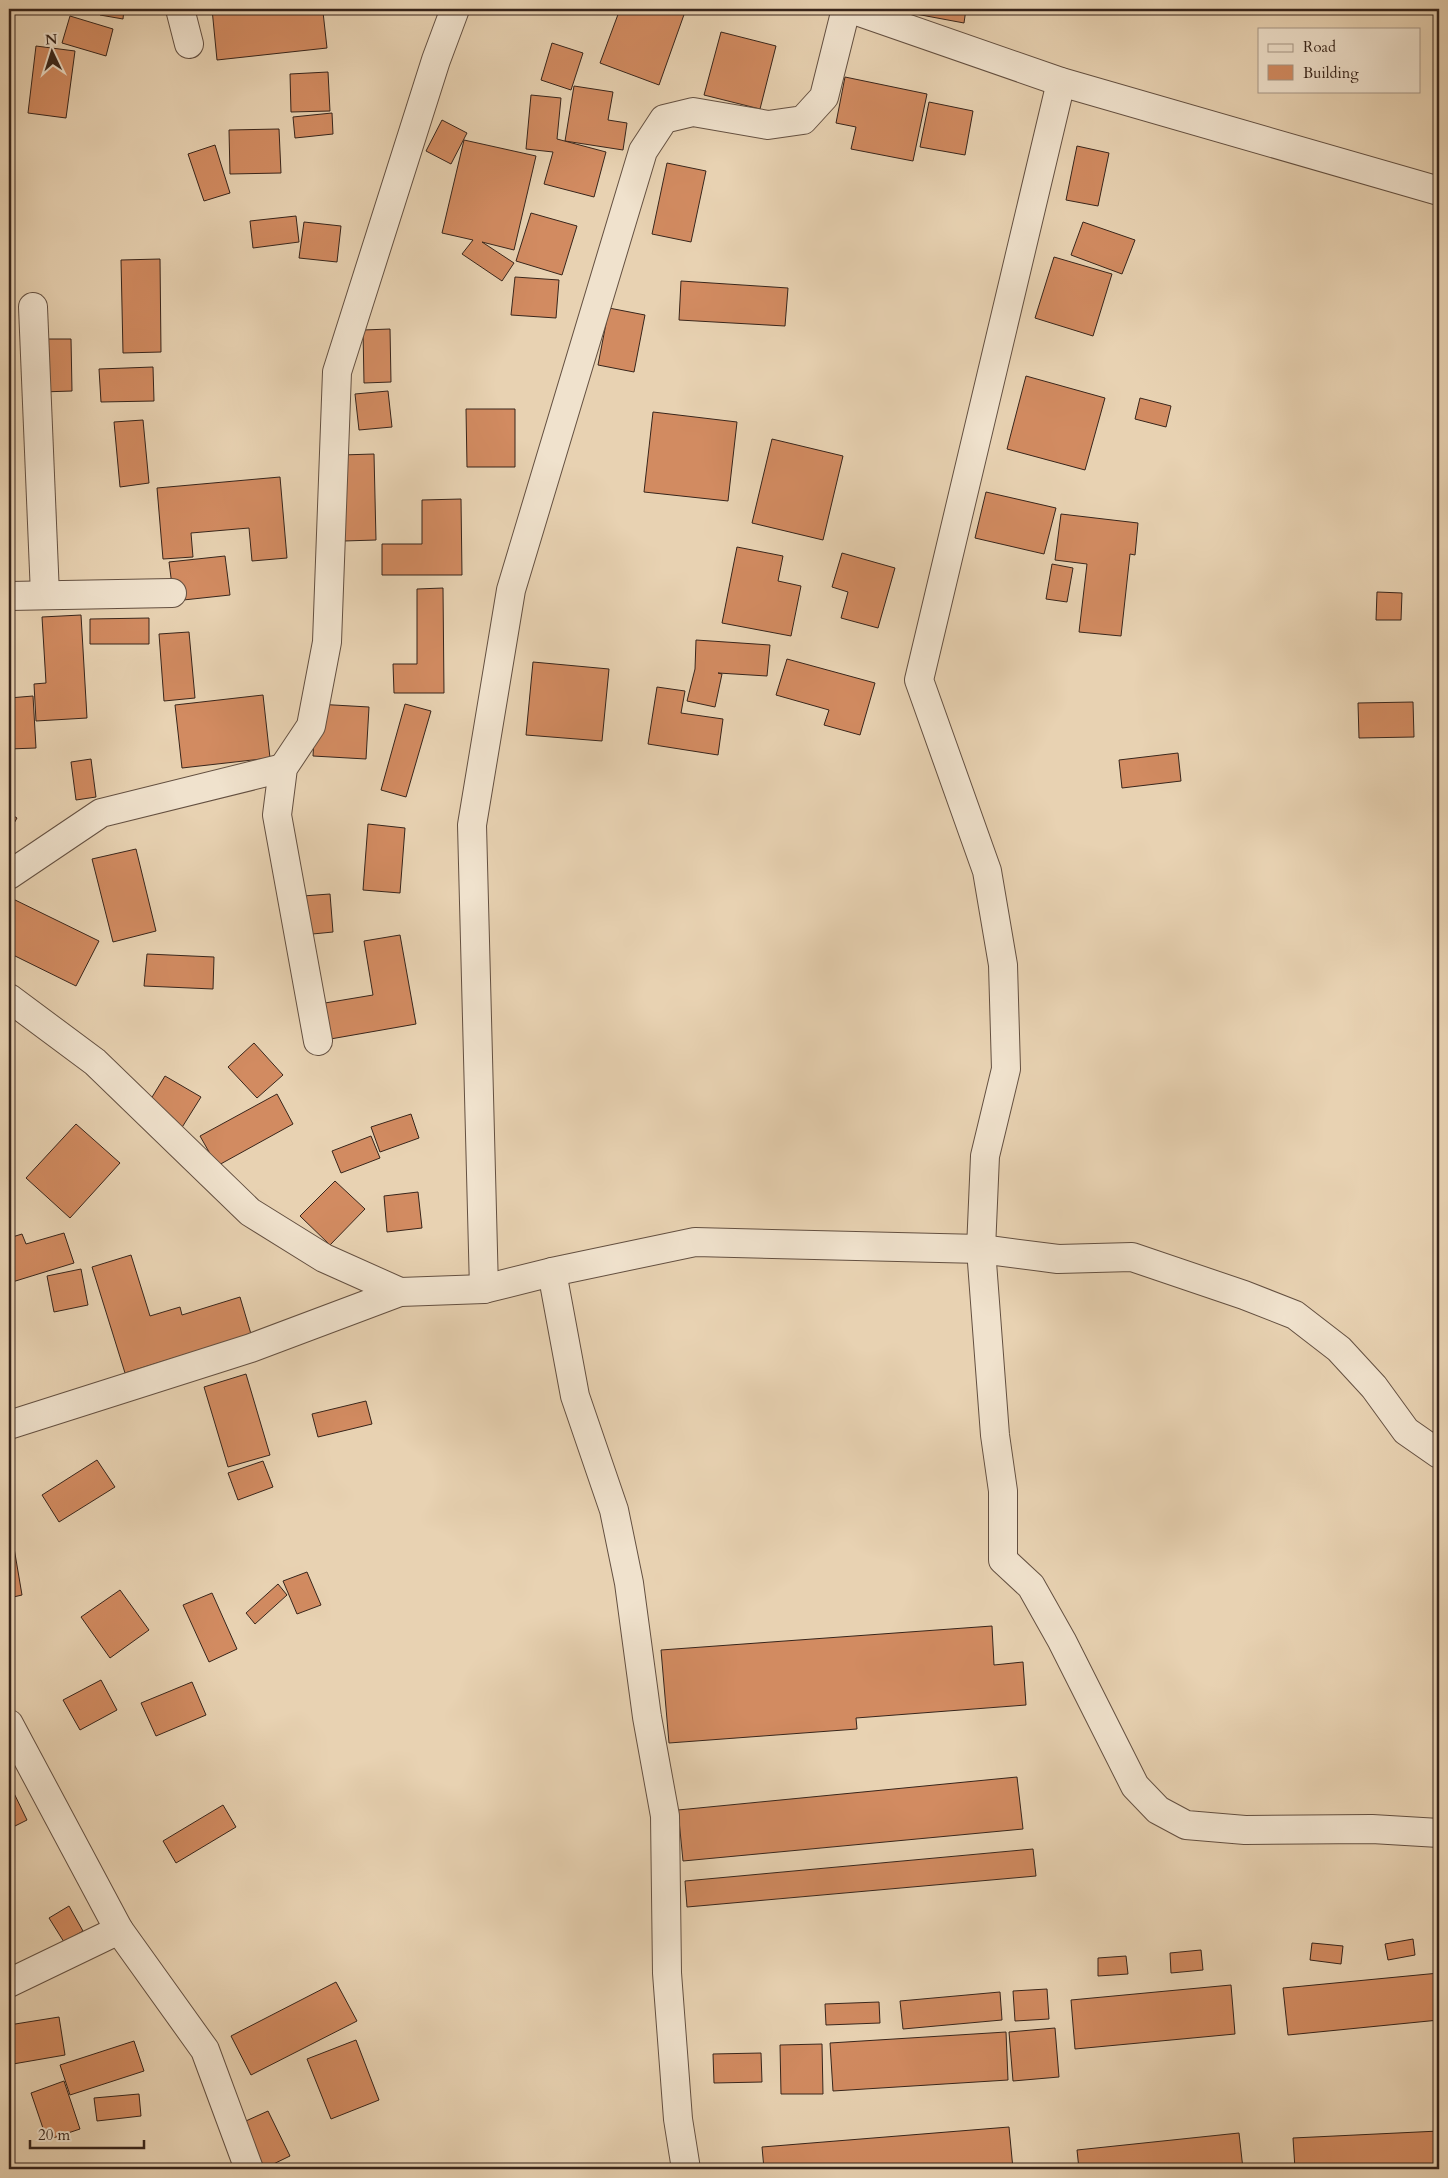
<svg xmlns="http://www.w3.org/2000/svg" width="1448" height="2178" viewBox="0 0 1448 2178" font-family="Cardo,serif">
<rect width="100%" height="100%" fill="#e8d2b2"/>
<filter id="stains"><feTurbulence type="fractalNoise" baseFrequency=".004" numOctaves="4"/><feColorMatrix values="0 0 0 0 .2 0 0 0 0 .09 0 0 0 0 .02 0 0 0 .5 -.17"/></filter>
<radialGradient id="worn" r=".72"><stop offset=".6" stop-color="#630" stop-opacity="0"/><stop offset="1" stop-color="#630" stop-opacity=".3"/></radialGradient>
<!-- building -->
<g fill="#d28b61" stroke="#38251b">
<polygon points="101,9 124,9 123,19 100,15"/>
<polygon points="212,9 299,9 300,14 323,12 327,48 217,60"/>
<polygon points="620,9 686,9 659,85 600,63"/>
<polygon points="889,9 966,9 964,23"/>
<polygon points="70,16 113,29 106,56 62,43"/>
<polygon points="721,32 776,46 760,109 704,95"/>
<polygon points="552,43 583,53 571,90 541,80"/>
<polygon points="36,46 75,51 66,118 28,113"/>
<polygon points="328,72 330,111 291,112 290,74"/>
<polygon points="845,77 927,94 913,161 851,149 856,127 836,123"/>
<polygon points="574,86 613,92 608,120 627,123 623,150 565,141"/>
<polygon points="531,95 561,98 557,139 606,152 594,197 544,184 553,152 526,149"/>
<polygon points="929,102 973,111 965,155 920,147"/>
<polygon points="332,113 333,134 295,138 293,117"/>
<polygon points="442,120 467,133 451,164 426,151"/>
<polygon points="279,129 281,173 230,174 229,130"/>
<polygon points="464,140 536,156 514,250 482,242 514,263 502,281 462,254 473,240 442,233"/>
<polygon points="215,145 230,193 204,201 188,154"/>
<polygon points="1077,146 1109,153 1098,206 1066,200"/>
<polygon points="667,163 706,171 691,242 652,234"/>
<polygon points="531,213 577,226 562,275 516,261"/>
<polygon points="296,216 299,242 253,248 250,221"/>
<polygon points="304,222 341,226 337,262 299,258"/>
<polygon points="1083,222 1135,240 1122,274 1071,255"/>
<polygon points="1054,257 1112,274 1093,336 1035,318"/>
<polygon points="160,259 161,352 123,353 121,260"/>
<polygon points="515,277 559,280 556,318 511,315"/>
<polygon points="681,281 788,288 785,326 679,320"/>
<polygon points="609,308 645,315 634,372 598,365"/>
<polygon points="390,329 391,382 364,383 363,330"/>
<polygon points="39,339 71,339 72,391 41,392"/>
<polygon points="153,367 154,401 101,402 99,369"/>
<polygon points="1026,376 1105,398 1085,470 1007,449"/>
<polygon points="388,391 392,427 359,430 355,394"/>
<polygon points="1140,398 1171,406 1166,427 1135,419"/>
<polygon points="466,409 515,409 515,467 467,467"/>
<polygon points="653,412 737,422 728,501 644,492"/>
<polygon points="143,420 149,483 120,487 114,422"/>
<polygon points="772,439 843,456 823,540 752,523"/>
<polygon points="374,454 376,540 344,541 341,455"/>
<polygon points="280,477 287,558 252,561 249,528 191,533 193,557 163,559 157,488"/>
<polygon points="986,492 1056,508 1044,554 975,538"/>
<polygon points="461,499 462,575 382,575 382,544 422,544 422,500"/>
<polygon points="1061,514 1138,523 1135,555 1130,554 1121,636 1079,632 1087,564 1055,560"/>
<polygon points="737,547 783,556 778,581 801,586 791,636 722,623"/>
<polygon points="842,553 895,568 878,628 841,618 848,592 832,587"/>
<polygon points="225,556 230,595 174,601 169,562"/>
<polygon points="1052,564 1073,568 1067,602 1046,599"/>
<polygon points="443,588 444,693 394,693 393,664 417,664 417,589"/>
<polygon points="1377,592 1402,593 1401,620 1376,620"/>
<polygon points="81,615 87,718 36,721 34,684 46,683 42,617"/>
<polygon points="149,618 149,644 90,644 90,619"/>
<polygon points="189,632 195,698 164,701 159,634"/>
<polygon points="696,640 770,645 767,676 718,673 722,674 715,707 687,701 695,669"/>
<polygon points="787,659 875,683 860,735 824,725 829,710 776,695"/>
<polygon points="533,662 609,669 602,741 526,735"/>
<polygon points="657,687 685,691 681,713 723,719 718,755 648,744"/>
<polygon points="263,695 270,758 182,768 175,705"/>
<polygon points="33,696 36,748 9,749 9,698"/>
<polygon points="1413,702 1414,737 1359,738 1358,703"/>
<polygon points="316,704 369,707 366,759 313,756"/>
<polygon points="405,704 431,711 406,797 381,790"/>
<polygon points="1178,753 1181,781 1122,788 1119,760"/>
<polygon points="91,759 96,797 76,800 71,762"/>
<polygon points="9,813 17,818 9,832"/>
<polygon points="368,824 405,828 400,893 363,890"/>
<polygon points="136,849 156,931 113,942 92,859"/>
<polygon points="330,894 333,932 292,936 289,897"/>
<polygon points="9,897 99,941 76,986 9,953"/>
<polygon points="400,935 416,1024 319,1041 313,1005 373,995 364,941"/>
<polygon points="147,954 214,957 213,989 144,986"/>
<polygon points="254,1043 283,1075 257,1098 228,1067"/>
<polygon points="165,1076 201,1097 176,1137 141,1115"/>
<polygon points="277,1094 293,1124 217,1166 200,1136"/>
<polygon points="411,1114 419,1138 380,1152 371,1127"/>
<polygon points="76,1124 120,1163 70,1218 26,1178"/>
<polygon points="371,1136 380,1158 341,1173 332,1151"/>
<polygon points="335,1181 365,1209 330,1245 300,1216"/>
<polygon points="418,1192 422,1228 387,1232 384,1196"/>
<polygon points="64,1233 74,1263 9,1283 9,1238 22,1234 26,1244"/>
<polygon points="131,1255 150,1316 180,1307 182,1315 240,1297 251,1334 125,1373 92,1267"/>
<polygon points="81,1269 88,1305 54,1312 47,1276"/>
<polygon points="246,1374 270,1455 228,1467 204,1387"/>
<polygon points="366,1401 372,1424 318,1437 312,1414"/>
<polygon points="97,1460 115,1487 59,1522 42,1495"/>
<polygon points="263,1461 273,1487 238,1500 228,1473"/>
<polygon points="9,1536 12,1536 22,1595 9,1598"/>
<polygon points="307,1572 321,1605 297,1614 283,1581"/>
<polygon points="278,1584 287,1595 255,1624 246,1613"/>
<polygon points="120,1590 149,1630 110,1658 81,1617"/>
<polygon points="212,1593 237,1649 209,1662 183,1605"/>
<polygon points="992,1626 994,1665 1023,1662 1026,1705 856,1718 857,1729 669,1743 661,1650"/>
<polygon points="101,1680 117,1710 80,1730 63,1700"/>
<polygon points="192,1682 206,1715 156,1736 141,1703"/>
<polygon points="1017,1777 1023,1829 683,1861 678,1810"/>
<polygon points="9,1783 27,1820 9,1829"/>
<polygon points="223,1805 236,1827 176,1863 163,1841"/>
<polygon points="1033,1849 1036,1876 687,1907 685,1881"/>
<polygon points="69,1906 83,1931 64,1942 49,1918"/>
<polygon points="1413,1939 1415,1955 1388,1960 1385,1944"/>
<polygon points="1312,1943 1343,1946 1341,1964 1310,1960"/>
<polygon points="1201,1950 1203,1970 1171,1973 1170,1953"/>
<polygon points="1126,1956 1128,1974 1098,1976 1098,1958"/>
<polygon points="1439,1973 1439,2020 1288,2035 1283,1988"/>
<polygon points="336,1982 357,2021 251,2075 231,2036"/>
<polygon points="1231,1985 1235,2034 1075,2049 1071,2000"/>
<polygon points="1047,1989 1049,2019 1015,2021 1013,1991"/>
<polygon points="1000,1992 1002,2020 903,2029 900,2001"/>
<polygon points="879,2002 880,2023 826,2025 825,2004"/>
<polygon points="59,2017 65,2055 13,2064 9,2025"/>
<polygon points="1055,2028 1059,2077 1013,2081 1009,2032"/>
<polygon points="1006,2032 1008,2080 833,2091 830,2043"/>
<polygon points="356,2040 379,2100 331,2119 307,2059"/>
<polygon points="134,2041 144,2071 70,2095 60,2065"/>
<polygon points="822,2044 823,2094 781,2094 780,2045"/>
<polygon points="761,2053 762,2082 714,2083 713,2054"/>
<polygon points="64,2081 80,2129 47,2140 31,2093"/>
<polygon points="139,2094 141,2116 97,2121 94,2098"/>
<polygon points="268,2111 290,2156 263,2169 258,2169 237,2125"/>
<polygon points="1009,2127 1013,2169 764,2169 762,2147"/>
<polygon points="1439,2131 1439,2169 1295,2169 1293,2138"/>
<polygon points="1239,2133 1243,2169 1079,2169 1077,2150"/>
</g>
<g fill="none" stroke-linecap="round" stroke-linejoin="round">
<!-- minor casing -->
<g stroke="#645041" stroke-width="30">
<g id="minor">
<polyline points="180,9 189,44"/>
<polyline points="851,9 1061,82 1439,191"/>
<polyline points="1061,82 919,680 987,871 1003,965 1006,1069 985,1156 981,1249 995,1435 1003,1491 1003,1560 1031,1586 1062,1641 1135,1786 1158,1810 1186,1825 1245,1830 1372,1829 1439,1833"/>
<polyline points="33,307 45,595"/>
<polyline points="9,596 172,593"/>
<polyline points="9,875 101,813 283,768"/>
<polyline points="9,998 95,1062 250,1212 324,1258 400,1292"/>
<polyline points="318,1041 277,815 283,768 311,726 327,642 337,372 436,60 455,9"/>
<polyline points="552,1272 575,1396 614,1510 629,1583 647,1717 665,1816 667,1973 678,2119 686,2169"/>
<polyline points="484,1289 472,825 511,590 643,151 664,119 693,112 768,125 803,120 824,97 846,9"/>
<polyline points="9,1425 251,1348 400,1292 484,1289 552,1272 695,1242 981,1249 1058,1259 1132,1257 1244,1295 1295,1315 1339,1349 1374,1387 1406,1431 1439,1454"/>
<polyline points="9,1724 119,1930 205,2050 249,2169"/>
<polyline points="9,1983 119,1930"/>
</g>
</g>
<!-- minor -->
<use href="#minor" stroke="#f0e2cd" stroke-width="28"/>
</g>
<!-- margin -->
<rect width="1448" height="2178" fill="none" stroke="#e8d2b2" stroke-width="30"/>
<rect x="10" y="10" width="1428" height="2158" fill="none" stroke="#38251b" stroke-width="2.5"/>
<rect x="15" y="15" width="1418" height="2148" fill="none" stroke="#38251b"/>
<!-- legend -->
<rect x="1258" y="28" width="162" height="65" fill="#f0e2cd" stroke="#a69686"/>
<rect x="1268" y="44" width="25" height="8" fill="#f0e2cd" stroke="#a69686"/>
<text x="1303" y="52" font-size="15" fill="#38251b">Road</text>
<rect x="1268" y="65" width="25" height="15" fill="#d28b61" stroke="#a69686"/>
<text x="1303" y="78" font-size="15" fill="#38251b">Building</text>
<!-- north arrow -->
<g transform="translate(52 52) rotate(356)" stroke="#f0e2cd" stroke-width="4" paint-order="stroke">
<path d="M0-4L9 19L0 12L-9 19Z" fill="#38251b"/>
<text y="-8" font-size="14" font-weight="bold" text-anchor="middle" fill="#38251b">N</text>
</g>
<!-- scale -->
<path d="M30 2140v8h114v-8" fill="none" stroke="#38251b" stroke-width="2.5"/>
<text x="38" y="2140" font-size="15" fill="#38251b" stroke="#f0e2cd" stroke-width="4" paint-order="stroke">20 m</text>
<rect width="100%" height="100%" filter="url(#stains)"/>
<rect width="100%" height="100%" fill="url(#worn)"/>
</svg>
